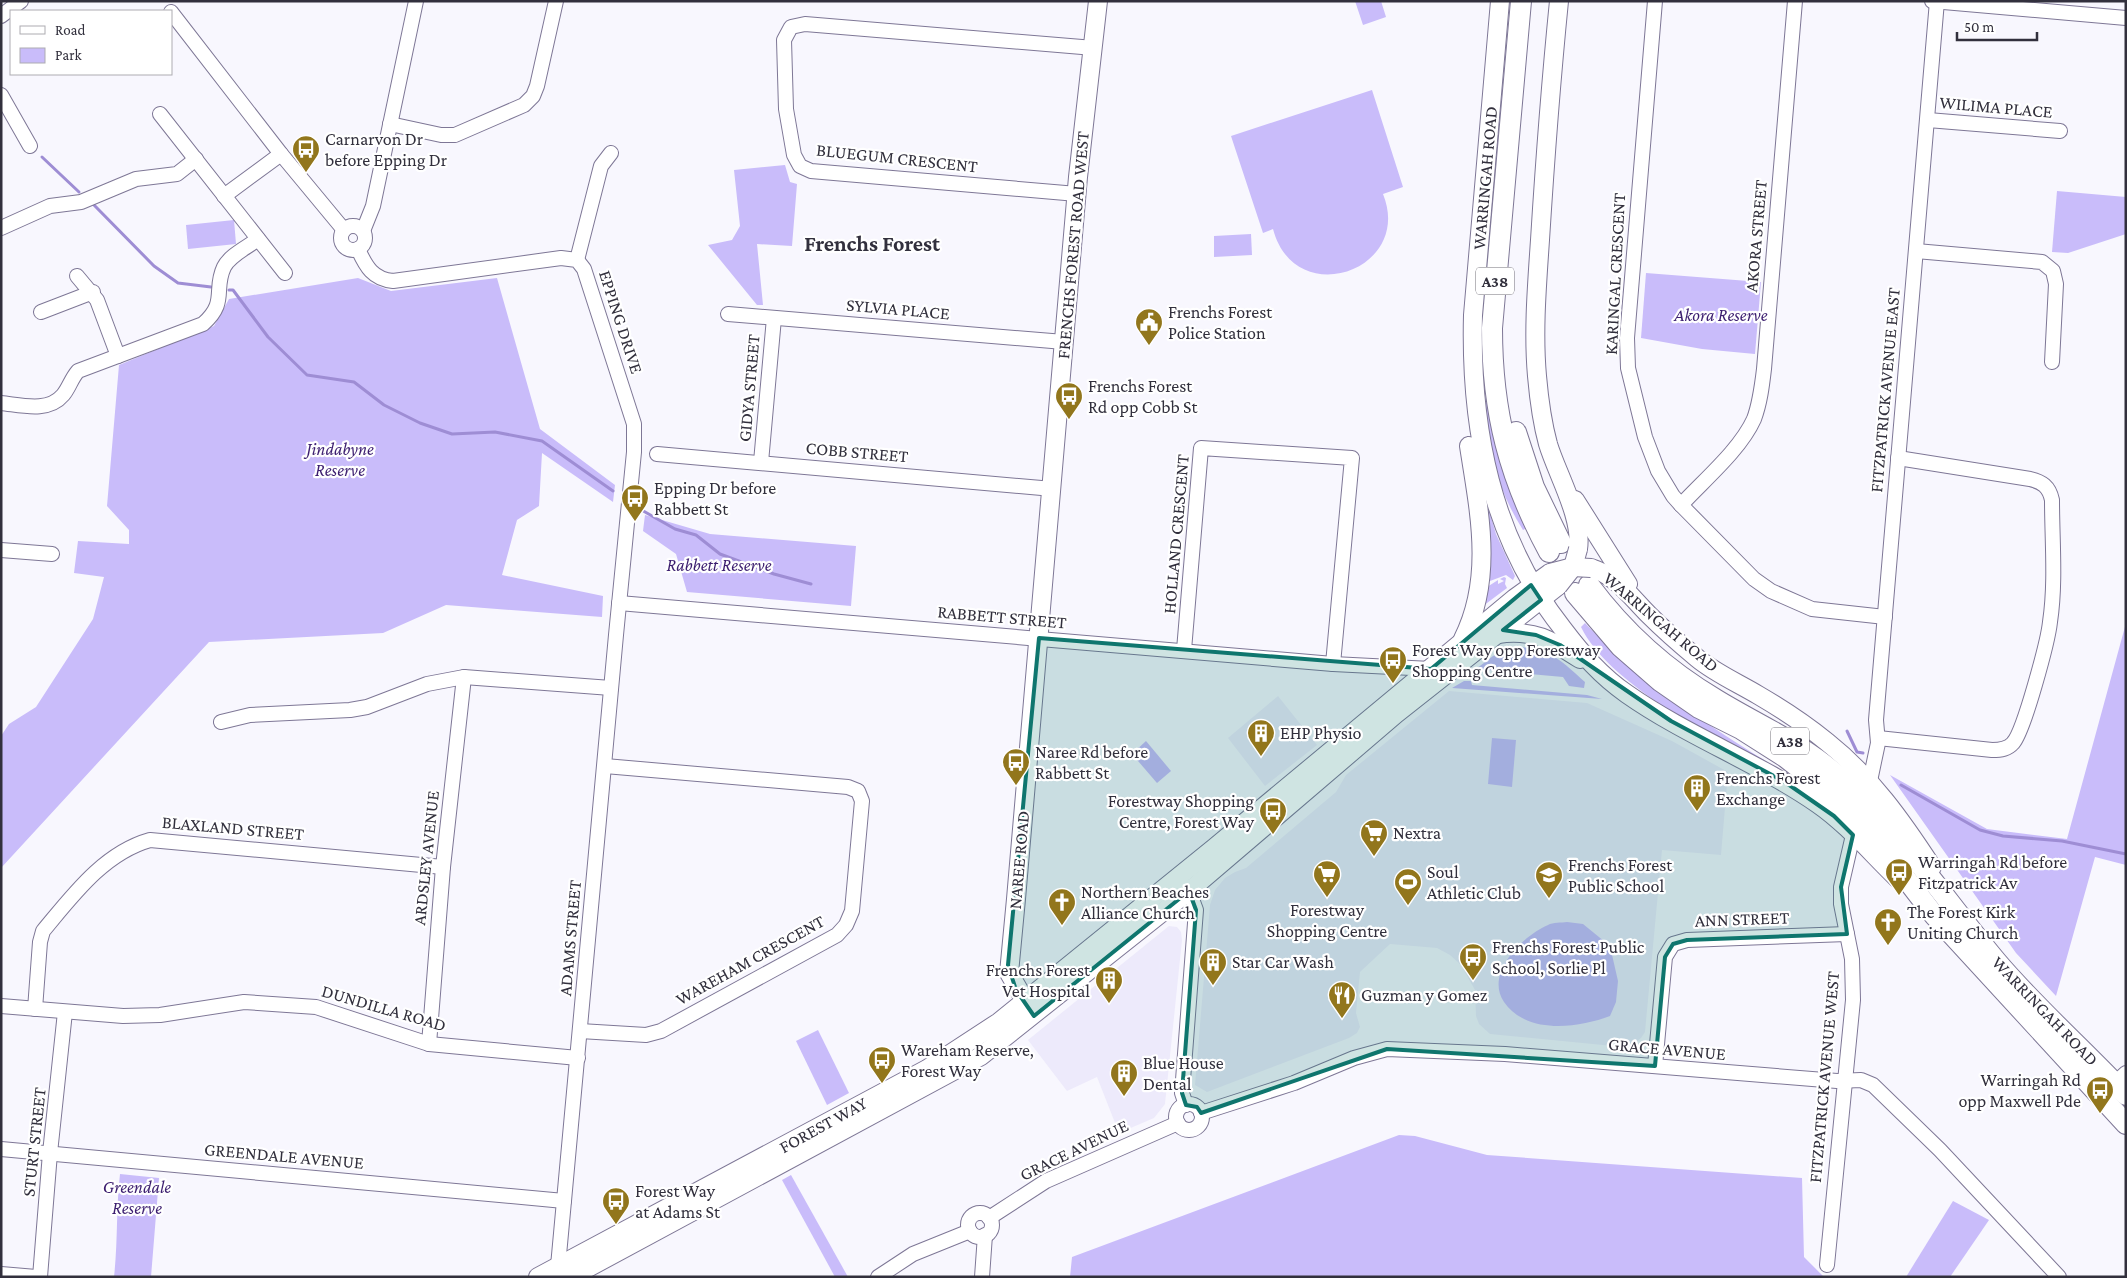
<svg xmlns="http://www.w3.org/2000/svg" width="2127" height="1278" viewBox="0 0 2127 1278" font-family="'Crimson Pro',serif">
<rect width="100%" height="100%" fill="#f8f7fe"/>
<!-- built -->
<g fill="#edeafb">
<polygon points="1449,691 1587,703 1672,741 1728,772 1721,855 1662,850 1645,1032 1641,1038 1631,1046 1623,1047 1490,1034 1479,1024 1476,1016 1475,990 1461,965 1450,955 1437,948 1390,944 1360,972 1356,1013 1360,1027 1357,1033 1349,1038 1207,1092 1195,1085 1210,905 1215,890 1225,878 1235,872 1246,868 1336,792 1346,775"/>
<polygon points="1278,696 1317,745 1265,786 1228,738"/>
<polygon points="1169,926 1177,927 1181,932 1182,940 1165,1104 1154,1118 1119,1133 1097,1077 1067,1091 1028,1040"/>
</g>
<!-- green -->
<g fill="#c9bcfa">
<polygon points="1355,1 1381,1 1386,17 1363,25"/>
<path d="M1372 90 1403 187 1383 194C1414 270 1295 312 1273 229L1263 233 1231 136Z"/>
<polygon points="785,165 790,182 797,184 792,246 757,244 763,305 757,305 708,245 732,240 740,226 734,170"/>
<polygon points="2057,191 2126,197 2126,234 2068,253 2052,252"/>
<polygon points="234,220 236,244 188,249 186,225"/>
<polygon points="1251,234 1252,255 1214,257 1214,236"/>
<polygon points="1646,273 1761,282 1755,354 1702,349 1641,338"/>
<polygon points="358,278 391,291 497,278 540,429 615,485 613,502 542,453 539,506 517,520 502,575 603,596 602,617 446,605 383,633 209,642 1,868 1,736 9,724 36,707 93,619 104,577 74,573 78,541 129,544 129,530 107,506 119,365 214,326 229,299"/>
<path d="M1489 402 1527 528 1523 530C1498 491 1487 449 1484 403Z"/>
<polygon points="1481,483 1496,534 1515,576 1513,580 1506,575 1490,581 1485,580"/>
<polygon points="645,515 710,534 856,546 851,606 687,592 676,554 643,531"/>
<polygon points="1504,577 1506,578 1505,584 1507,588 1483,606 1484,589 1498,580 1498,584 1504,581 1500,579"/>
<path d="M1585 623C1640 681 1697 718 1764 760L1761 764C1708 733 1608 683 1581 627Z"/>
<polygon points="2126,623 2126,865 2095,857 2056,996 2016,953 1890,775 1987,829 2067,839"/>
<path d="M1514 647C1548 647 1561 660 1585 682L1584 688 1569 686 1563 677 1476 669 1493 656Z"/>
<polygon points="1464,681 1471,681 1472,685 1587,695 1602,699 1452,688"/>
<polygon points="1492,738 1516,740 1512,787 1488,784"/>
<polygon points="1146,741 1171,771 1157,783 1132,754"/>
<path d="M1567 922 1583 924 1610 946 1618 981 1616 1002 1610 1016C1578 1028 1527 1035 1504 1002 1484 973 1524 935 1548 925 1553 922 1561 923 1567 922Z"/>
<polygon points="818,1030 849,1093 827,1105 796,1041"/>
<polygon points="1399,1135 1415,1136 1487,1155 1802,1178 1804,1257 1824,1277 1070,1277 1072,1257"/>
<path d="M120 1174 159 1178 151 1277H114C118 1242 116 1208 120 1174Z"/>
<polygon points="791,1175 848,1277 835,1277 782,1180"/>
<polygon points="1953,1201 1989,1220 1950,1277 1906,1277"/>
</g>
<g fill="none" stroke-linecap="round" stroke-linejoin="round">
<!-- stream -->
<g stroke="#9e8dd4" stroke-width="3">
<polyline points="42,157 79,192"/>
<polyline points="94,205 154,266 178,283 211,287"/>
<polyline points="229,290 233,290 268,337 307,375 354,382 384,405 420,423 452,434 495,432 542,441 613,491"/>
<polyline points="638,508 675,529 696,535 720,554 774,574 811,584"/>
<polyline points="1847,731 1857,752 1863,753"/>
<polyline points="1901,785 1980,830 2003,836 2062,841 2126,854"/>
</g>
<!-- minor casing -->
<g stroke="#7e7796" stroke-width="16">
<g id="minor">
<polyline points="1655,1 1627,338 1628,368 1645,437 1658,471 1673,496 1681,505 1754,579 1771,591 1812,609 1885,617"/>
<polyline points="1932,1 2126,18"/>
<polyline points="171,12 281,154 344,230"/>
<polyline points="1,16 21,1"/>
<polyline points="1,95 30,146"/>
<polyline points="160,114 285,273"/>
<polyline points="1928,120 2060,131"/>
<polyline points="390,124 441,135 455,135 524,105 533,96 537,86 556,1"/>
<polyline points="1077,194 811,171 800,166 794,155 786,109 784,40 791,27 805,24 1094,48"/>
<polyline points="224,196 281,154"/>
<circle cx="353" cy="238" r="12"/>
<polyline points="1,228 50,206 81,202 136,179 177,174 196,159"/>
<polyline points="363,231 373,206 416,1"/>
<path d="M358 249C366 267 373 279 393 281L561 258 577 260 584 269 634 424V452L616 635 557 1277"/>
<polyline points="1916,251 2042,262 2053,271 2056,284 2052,362"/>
<polyline points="577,260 601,166 611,153"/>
<polyline points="77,276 97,300 118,356"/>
<polyline points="41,312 93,292"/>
<polyline points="728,314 1064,342"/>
<path d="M1 403C21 405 48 413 63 395 69 388 71 379 78 371L203 324C228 302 213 290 224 267 230 255 248 247 258 239"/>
<polyline points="657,454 1053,489"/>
<polyline points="761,462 774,318"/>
<path d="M1681 505C1704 480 1740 450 1754 419 1760 403 1762 386 1764 369L1795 1"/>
<polyline points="1,550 52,554"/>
<polyline points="619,603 1333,664 1431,669"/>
<polyline points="1184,650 1201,448 1352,458 1333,664"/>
<polyline points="221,722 250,715 350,710 367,707 427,684 464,677 611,688"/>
<path d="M1878 738 1992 750C2001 750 2008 749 2013 743 2024 731 2048 641 2050 622 2056 582 2052 540 2052 500 2049 486 2042 482 2030 479L1898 458"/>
<polyline points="1870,781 1878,743 1876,720 1937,1"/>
<polyline points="1184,885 1189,891 1196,910 1182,1093 1186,1105"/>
<polyline points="1,1006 123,1016 160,1015 244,1002 316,1007 429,1044 578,1058"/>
<path d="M35 1009 40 942 43 931C73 895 104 853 150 840L443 867"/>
<polyline points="580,1031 646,1035 661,1031 837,935 846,925 852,911 862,801 858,791 848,787 605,766"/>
<polyline points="429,1044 443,867 464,677"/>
<polyline points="1655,1066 1665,957 1673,944 1687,940 1847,934"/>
<polyline points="2115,1083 2126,1073"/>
<circle cx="1189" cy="1117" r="13"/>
<polyline points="1201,1113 1294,1083 1354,1058 1387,1049 1505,1054 1837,1081 1861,1080 1873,1085 1940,1150 2059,1277"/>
<polyline points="1,1149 564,1201"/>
<circle cx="980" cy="1225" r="12"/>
<polyline points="989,1218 1046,1181 1178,1123"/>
<polyline points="1827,1265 1853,1000 1852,959 1841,904 1841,887 1853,835"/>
<polyline points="1,1274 36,1277"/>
<polyline points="40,1277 50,1153 65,1012"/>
<polyline points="878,1277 913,1254 970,1231"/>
<polyline points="982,1277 985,1235"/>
</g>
</g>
<!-- major casing -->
<g stroke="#7e7796" stroke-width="20">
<g id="major">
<path d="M1500 1 1473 315C1470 429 1491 538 1563 629 1582 654 1601 676 1627 694 1687 736 1757 762 1818 804 1847 824 1872 854 1898 879"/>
<path d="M1559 1C1551 81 1545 160 1540 240 1537 285 1533 331 1537 376 1539 399 1542 422 1548 444 1557 474 1583 518 1578 549"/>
<polyline points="1575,500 1628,584"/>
<path d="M1591 568C1617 576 1630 596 1649 615 1664 630 1680 644 1697 658 1715 673 1738 683 1758 695 1782 709 1806 725 1827 742 1871 777 1902 821 1932 867"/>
<path d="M1498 634C1534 629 1551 640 1580 659"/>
<path d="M1463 639C1494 577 1479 511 1469 446"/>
<polyline points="1031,1011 1009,973 1016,899 1078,177 1098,1"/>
<polyline points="538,1277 927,1069 999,1022 1214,848 1515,598 1550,573"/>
<polyline points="571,1277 981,1056 1189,891 1396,714 1558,586"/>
</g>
</g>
<!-- highway casing -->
<g stroke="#7e7796" stroke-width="22">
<g id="highway">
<path d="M1521 1 1492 328C1492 412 1509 478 1549 552"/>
<polyline points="1516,432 1534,487 1561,543"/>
<path d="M1589 585C1624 632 1666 670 1717 700 1758 725 1801 743 1838 776 1899 829 1945 900 1997 962 2037 1009 2084 1050 2126 1095"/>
<polyline points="1575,593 1621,647 1660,681 1699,708 1741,729 1785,757 1836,797 1880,845 1934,915 2126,1124"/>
</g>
</g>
<!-- minor -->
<use href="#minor" stroke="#fff" stroke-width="14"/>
<!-- major -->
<use href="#major" stroke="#fff" stroke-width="18"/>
<!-- highway -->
<use href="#highway" stroke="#fff" stroke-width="20"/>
<!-- major-bridge casing -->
<g stroke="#7e7796" stroke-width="20" stroke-linecap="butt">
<g id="major-bridge">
<polyline points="1550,573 1573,567 1591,568"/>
<polyline points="1558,586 1573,567 1578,549"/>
</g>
</g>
<!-- major-bridge -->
<use href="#major-bridge" stroke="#fff" stroke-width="18"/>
</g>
<!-- marked area -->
<path fill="#0f766e" fill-opacity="0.2" stroke="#0f766e" stroke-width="4" stroke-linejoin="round" d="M1531 585 1541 600 1503 630 1536 635 1560 645 1671 721 1785 782 1834 816 1853 835 1841 887 1847 934 1687 940 1673 944 1665 957 1655 1066 1387 1049 1201 1113 1197 1107 1186 1105 1182 1093 1196 910 1189 891 1034 1016 1016 990 1008 965 1039 638 1431 669Z"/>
<!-- icons -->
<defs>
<g id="bus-pin" transform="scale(1.4375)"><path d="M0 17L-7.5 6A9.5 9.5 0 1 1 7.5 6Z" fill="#92761c" stroke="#fff"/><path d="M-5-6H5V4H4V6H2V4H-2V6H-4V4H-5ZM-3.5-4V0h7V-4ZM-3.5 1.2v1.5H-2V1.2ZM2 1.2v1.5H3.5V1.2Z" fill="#fff"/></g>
<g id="civic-pin" transform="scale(1.4375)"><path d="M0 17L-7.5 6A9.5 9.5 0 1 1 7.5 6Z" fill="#92761c" stroke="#fff"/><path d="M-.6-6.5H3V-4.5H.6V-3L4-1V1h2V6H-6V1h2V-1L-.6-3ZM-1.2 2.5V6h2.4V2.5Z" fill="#fff"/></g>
<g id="building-pin" transform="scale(1.4375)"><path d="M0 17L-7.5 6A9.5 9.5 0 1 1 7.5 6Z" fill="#92761c" stroke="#fff"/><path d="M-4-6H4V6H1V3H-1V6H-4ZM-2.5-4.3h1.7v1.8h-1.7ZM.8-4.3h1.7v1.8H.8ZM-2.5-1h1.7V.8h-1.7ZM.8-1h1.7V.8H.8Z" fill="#fff"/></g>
<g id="supermarket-pin" transform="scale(1.4375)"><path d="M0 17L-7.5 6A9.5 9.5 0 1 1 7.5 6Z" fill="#92761c" stroke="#fff"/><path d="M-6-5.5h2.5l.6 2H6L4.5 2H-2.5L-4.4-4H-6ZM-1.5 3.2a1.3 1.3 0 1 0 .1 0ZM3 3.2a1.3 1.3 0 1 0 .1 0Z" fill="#fff"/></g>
<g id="school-pin" transform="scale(1.4375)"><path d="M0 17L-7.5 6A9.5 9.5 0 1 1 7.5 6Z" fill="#92761c" stroke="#fff"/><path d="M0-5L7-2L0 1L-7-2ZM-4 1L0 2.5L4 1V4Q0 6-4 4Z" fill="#fff"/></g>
<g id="stadium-pin" transform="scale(1.4375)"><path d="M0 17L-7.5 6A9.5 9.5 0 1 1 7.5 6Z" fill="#92761c" stroke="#fff"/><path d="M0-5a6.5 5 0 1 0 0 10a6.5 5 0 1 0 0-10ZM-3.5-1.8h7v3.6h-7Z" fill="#fff"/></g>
<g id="church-pin" transform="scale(1.4375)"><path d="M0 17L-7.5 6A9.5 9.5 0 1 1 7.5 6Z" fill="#92761c" stroke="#fff"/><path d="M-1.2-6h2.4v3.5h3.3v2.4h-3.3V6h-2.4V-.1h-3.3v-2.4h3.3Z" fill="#fff"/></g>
<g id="restaurant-pin" transform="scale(1.4375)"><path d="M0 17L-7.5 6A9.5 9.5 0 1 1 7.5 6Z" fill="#92761c" stroke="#fff"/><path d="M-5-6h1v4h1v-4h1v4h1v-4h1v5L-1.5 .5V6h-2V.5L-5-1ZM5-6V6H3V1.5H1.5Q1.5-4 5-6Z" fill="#fff"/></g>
</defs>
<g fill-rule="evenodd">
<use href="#bus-pin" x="306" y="149"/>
<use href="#civic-pin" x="1149" y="322"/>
<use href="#bus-pin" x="1069" y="396"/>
<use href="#bus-pin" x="635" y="498"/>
<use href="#bus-pin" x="1393" y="660"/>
<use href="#building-pin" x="1261" y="733"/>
<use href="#bus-pin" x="1016" y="762"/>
<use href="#building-pin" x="1697" y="788"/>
<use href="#bus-pin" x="1273" y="811"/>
<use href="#supermarket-pin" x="1374" y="833"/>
<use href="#bus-pin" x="1899" y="872"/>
<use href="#supermarket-pin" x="1327" y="874"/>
<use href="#school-pin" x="1549" y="875"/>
<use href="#stadium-pin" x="1408" y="882"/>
<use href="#church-pin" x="1062" y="902"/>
<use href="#church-pin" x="1888" y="922"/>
<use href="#bus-pin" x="1473" y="957"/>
<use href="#building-pin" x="1213" y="962"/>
<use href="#building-pin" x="1109" y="980"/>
<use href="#restaurant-pin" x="1342" y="995"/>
<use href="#bus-pin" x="882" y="1060"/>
<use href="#building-pin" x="1124" y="1073"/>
<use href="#bus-pin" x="2100" y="1090"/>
<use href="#bus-pin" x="616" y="1201"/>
</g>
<g text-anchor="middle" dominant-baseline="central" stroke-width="4.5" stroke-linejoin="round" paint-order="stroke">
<!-- shield labels -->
<g fill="#fff" stroke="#706e77" stroke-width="1">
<rect x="1476" y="267.5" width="38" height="27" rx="4"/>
<rect x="1771" y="727.5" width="38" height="27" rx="4"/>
</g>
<g font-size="16" font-weight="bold" fill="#32303d">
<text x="1495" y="281">A38</text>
<text x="1790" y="741">A38</text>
</g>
<!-- street labels -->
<g font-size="18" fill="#32303d" stroke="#fff">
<text transform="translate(1996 107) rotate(5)">WILIMA PLACE</text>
<text transform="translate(897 158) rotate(6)">BLUEGUM CRESCENT</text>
<text transform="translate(1485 178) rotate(-85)">WARRINGAH ROAD</text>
<text transform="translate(1756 236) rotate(-85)">AKORA STREET</text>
<text transform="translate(1073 245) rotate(-85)">FRENCHS FOREST ROAD WEST</text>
<text transform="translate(1615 274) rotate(-87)">KARINGAL CRESCENT</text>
<text transform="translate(898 309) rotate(5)">SYLVIA PLACE</text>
<text transform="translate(621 322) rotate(72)">EPPING DRIVE</text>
<text transform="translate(749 388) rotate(-85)">GIDYA STREET</text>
<text transform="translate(1885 390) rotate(-85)">FITZPATRICK AVENUE EAST</text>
<text transform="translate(857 452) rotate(5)">COBB STREET</text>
<text transform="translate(1176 534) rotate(-85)">HOLLAND CRESCENT</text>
<text transform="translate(1002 617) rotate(5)">RABBETT STREET</text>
<text transform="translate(1661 622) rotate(40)">WARRINGAH ROAD</text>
<text transform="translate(233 828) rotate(5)">BLAXLAND STREET</text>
<text transform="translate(426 858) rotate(-84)">ARDSLEY AVENUE</text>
<text transform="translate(1019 860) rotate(-85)">NAREE ROAD</text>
<text transform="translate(1742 919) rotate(-2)">ANN STREET</text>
<text transform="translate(570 938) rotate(-85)">ADAMS STREET</text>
<text transform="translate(750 960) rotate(-29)">WAREHAM CRESCENT</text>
<text transform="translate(384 1008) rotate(16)">DUNDILLA ROAD</text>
<text transform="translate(2045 1011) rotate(46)">WARRINGAH ROAD</text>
<text transform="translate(1667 1049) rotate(5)">GRACE AVENUE</text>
<text transform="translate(1824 1077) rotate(-85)">FITZPATRICK AVENUE WEST</text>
<text transform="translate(823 1125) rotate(-29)">FOREST WAY</text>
<text transform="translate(34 1142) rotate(-84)">STURT STREET</text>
<text transform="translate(1074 1150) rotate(-26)">GRACE AVENUE</text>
<text transform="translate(284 1156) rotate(5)">GREENDALE AVENUE</text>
</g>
<!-- poi labels -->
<g font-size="18" fill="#32303d" stroke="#fff" text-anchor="start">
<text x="325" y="139">Carnarvon Dr<tspan x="325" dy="21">before Epping Dr</tspan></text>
<text x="1168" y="312">Frenchs Forest<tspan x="1168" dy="21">Police Station</tspan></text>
<text x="1088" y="386">Frenchs Forest<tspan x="1088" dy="21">Rd opp Cobb St</tspan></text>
<text x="654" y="488">Epping Dr before<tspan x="654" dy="21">Rabbett St</tspan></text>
<text x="1412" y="650">Forest Way opp Forestway<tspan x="1412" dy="21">Shopping Centre</tspan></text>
<text x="1280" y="733">EHP Physio</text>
<text x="1035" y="752">Naree Rd before<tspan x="1035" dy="21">Rabbett St</tspan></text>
<text x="1716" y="778">Frenchs Forest<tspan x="1716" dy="21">Exchange</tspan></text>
<text x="1254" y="801" text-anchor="end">Forestway Shopping<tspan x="1254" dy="21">Centre, Forest Way</tspan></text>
<text x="1393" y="833">Nextra</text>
<text x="1918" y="862">Warringah Rd before<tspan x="1918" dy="21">Fitzpatrick Av</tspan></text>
<text x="1568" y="865">Frenchs Forest<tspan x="1568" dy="21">Public School</tspan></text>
<text x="1427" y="872">Soul<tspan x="1427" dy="21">Athletic Club</tspan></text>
<text x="1081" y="892">Northern Beaches<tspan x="1081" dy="21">Alliance Church</tspan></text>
<text x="1327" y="910" text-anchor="middle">Forestway<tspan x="1327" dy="21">Shopping Centre</tspan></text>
<text x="1907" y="912">The Forest Kirk<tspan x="1907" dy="21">Uniting Church</tspan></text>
<text x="1492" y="947">Frenchs Forest Public<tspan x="1492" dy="21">School, Sorlie Pl</tspan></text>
<text x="1232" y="962">Star Car Wash</text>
<text x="1090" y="970" text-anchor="end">Frenchs Forest<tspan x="1090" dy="21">Vet Hospital</tspan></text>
<text x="1361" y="995">Guzman y Gomez</text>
<text x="901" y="1050">Wareham Reserve,<tspan x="901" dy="21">Forest Way</tspan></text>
<text x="1143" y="1063">Blue House<tspan x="1143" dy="21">Dental</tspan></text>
<text x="2081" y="1080" text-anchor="end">Warringah Rd<tspan x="2081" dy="21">opp Maxwell Pde</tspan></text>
<text x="635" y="1191">Forest Way<tspan x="635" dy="21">at Adams St</tspan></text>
</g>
<!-- park labels -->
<g font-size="18" font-style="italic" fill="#3b1d6f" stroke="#fff">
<text x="1721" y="315">Akora Reserve</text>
<text x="340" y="449">Jindabyne<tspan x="340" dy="21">Reserve</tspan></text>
<text x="719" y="565">Rabbett Reserve</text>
<text x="137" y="1187">Greendale<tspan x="137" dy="21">Reserve</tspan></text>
</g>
<!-- district labels -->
<g font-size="22" font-weight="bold" fill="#32303d" stroke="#fff">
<text x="872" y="243">Frenchs Forest</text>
</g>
</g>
<!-- border -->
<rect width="2127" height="1278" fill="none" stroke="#32303d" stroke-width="5"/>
<!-- legend -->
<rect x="10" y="10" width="162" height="65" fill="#ffffff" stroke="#adacb1"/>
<rect x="20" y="26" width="25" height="8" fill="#ffffff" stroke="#adacb1"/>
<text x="55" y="35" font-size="15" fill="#32303d">Road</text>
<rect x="20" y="48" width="25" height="15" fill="#c9bcfa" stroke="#adacb1"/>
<text x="55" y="60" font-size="15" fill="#32303d">Park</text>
<!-- scale -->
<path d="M1957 32v8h80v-8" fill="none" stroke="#32303d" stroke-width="2.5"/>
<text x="1964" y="32" font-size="15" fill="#32303d" stroke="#ffffff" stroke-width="4" paint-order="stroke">50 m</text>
</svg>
